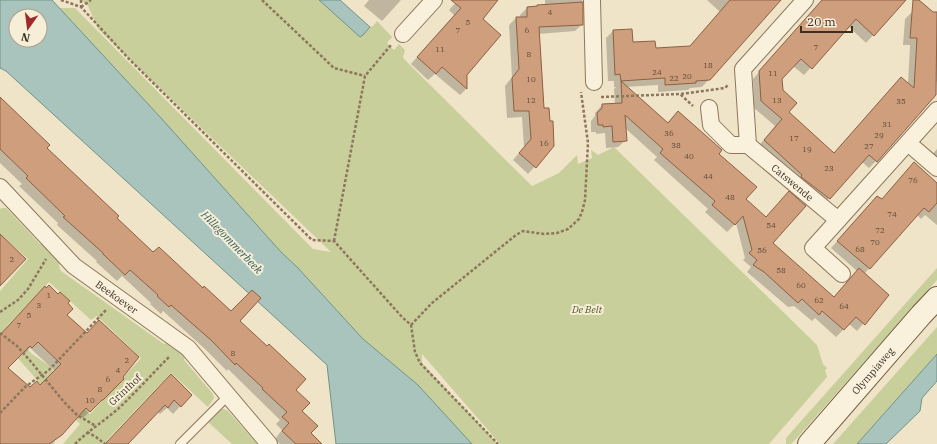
<svg xmlns="http://www.w3.org/2000/svg" width="937" height="444" viewBox="0 0 937 444" font-family="'IBM Plex Serif',serif">
<rect width="100%" height="100%" fill="#f0e4c8"/>
<!-- green -->
<g fill="#c9cf9b" fill-rule="evenodd">
<polygon points="81,0 322,0 369,27 373,26 377,21 392,37 387,43 394,50 399,44 405,50 403,58 532,186 559,173 577,155 578,164 592,158 591,150 598,155 614,147 817,345 823,364 827,368 825,370 827,377 769,444 500,444 422,354 422,363 498,444 472,444 418,385 363,339 298,268 281,252 161,118 59,8 75,8 313,249 331,252 98,29 88,6"/>
<path d="M2 208H6L9 211 40 244H50L61 255 59 266 61 271 164 344 172 341 186 351 184 360 213 394 214 398 208 407 171 373 107 440 111 444H63L80 424 53 398 8 347 0 341V291L28 259 0 234V209ZM49 282 91 320 97 316 141 358 90 414 73 401 50 366 32 354 7 326Z"/>
<polygon points="937,268 937,280 796,439 791,444 786,444 786,438"/>
<polygon points="937,327 937,354 857,444 833,444"/>
<polygon points="219,409 224,409 228,411 257,444 232,444 208,422"/>
</g>
<!-- water -->
<g fill="#a9c4bc" stroke="#6f938a" fill-rule="evenodd">
<path d="M0 0H52L161 118 281 252 298 268 363 339 418 385 472 444H336L327 365 6 71 0 68ZM16 16H40V40H16Z"/>
<polygon points="319,0 340,0 370,27 363,35 360,37"/>
<polygon points="937,354 937,381 922,398 920,411 886,444 857,444"/>
</g>
<!-- shadow -->
<g fill="#0003" fill-rule="evenodd">
<polygon points="369,0 401,0 382,21 364,6"/>
<polygon points="458,0 492,0 482,19 466,74 466,89 460,95 435,74 428,80 411,64 454,15 449,10"/>
<polygon points="545,0 582,0 582,24 575,31 538,34 543,109 553,146 528,174 513,160 524,147 522,117 507,118 505,86 512,77 509,25 516,18 520,18 520,15 527,8 545,6"/>
<polygon points="707,0 771,0 709,79 702,87 690,88 688,90 658,92 658,85 626,87 667,123 678,112 717,154 771,243 833,298 857,271 831,248 870,205 937,184 937,225 925,215 921,219 917,215 864,274 888,295 857,331 849,324 836,337 815,318 812,321 794,306 788,307 747,272 751,267 743,260 745,258 736,223 727,232 705,212 708,209 654,160 657,157 625,128 626,140 618,147 606,148 605,133 596,134 596,132 591,132 591,121 595,116 595,113 602,105 615,105 614,89 616,87 614,87 614,81 608,81 606,38 613,31 632,43 655,49 689,47 720,12"/>
<polygon points="822,0 904,0 866,43 848,26 804,75 793,66 781,78 782,91 788,112 834,154 908,84 910,45 903,45 905,19 912,12 937,13 937,81 876,161 869,168 862,162 822,206 757,148 775,126 754,108 753,79"/>
<polygon points="0,99 45,148 153,253 238,321 294,390 301,411 314,444 280,444 275,439 282,430 276,424 280,420 228,369 227,371 205,349 163,311 161,314 150,304 151,303 122,276 117,281 96,262 97,261 57,225 58,223 19,186 22,184 0,163"/>
<polygon points="937,149 937,172 926,162"/>
<path d="M66 303V315L123 379 83 418 79 415 54 440 55 441 53 444H0V336ZM30 348 55 371 40 386 30 389 7 368 22 352 24 354Z"/>
<polygon points="164,383 191,395 173,414 167,408 160,414 157,411 127,444 106,444"/>
</g>
<!-- building -->
<g fill="#cf9f7d" stroke="#8d5f41" fill-rule="evenodd">
<polygon points="451,0 498,0 483,19 501,35 467,75 467,89 442,67 436,74 417,57 461,8"/>
<polygon points="730,0 781,0 710,80 696,81 696,83 665,85 665,78 621,81 620,74 615,75 613,30 632,29 633,42 655,41 656,48 690,46"/>
<polygon points="822,0 906,0 874,36 856,19 812,69 801,59 782,79 783,90 797,103 789,112 834,153 901,77 914,88 917,38 910,38 913,0 919,0 933,12 937,12 936,95 877,162 869,155 830,199 801,177 802,175 764,140 782,119 761,101 759,71"/>
<polygon points="583,2 583,25 539,27 544,108 549,108 550,121 553,121 554,146 536,168 519,153 531,139 529,111 514,111 512,78 519,69 516,17 527,17 527,7 537,6 537,5"/>
<polygon points="621,81 668,123 678,111 722,150 719,154 757,187 746,199 766,217 789,191 806,206 773,243 834,297 859,268 889,295 865,325 856,317 844,330 822,311 819,315 802,299 798,303 764,272 753,265 757,260 749,253 752,250 743,216 735,225 712,205 715,201 660,153 663,149 625,115 627,141 613,142 612,126 603,127 603,125 598,125 597,113 602,108 602,104 622,103"/>
<polygon points="0,97 50,145 47,148 119,216 117,218 153,252 159,247 203,288 204,286 231,311 252,290 261,298 240,321 267,346 269,344 306,379 296,390 310,403 302,411 318,426 311,433 322,444 296,444 282,431 289,423 282,417 287,412 262,389 263,388 236,363 235,365 212,341 171,305 169,307 157,296 158,295 130,270 125,275 103,254 103,253 63,217 65,216 26,178 28,176 0,149"/>
<polygon points="914,162 937,183 937,203 929,212 924,208 870,269 837,241 877,196 882,199"/>
<polygon points="0,234 26,259 0,286"/>
<path d="M49 285 58 294 60 292 70 301 68 303 73 309 67 315 87 333 99 320 139 357 123 377 124 379 103 400H102L90 412 86 408 62 435 49 444H0V335L45 286 46 288ZM38 342 61 364 40 385 37 381 30 387 8 368 30 346 32 348Z"/>
<polygon points="171,374 192,395 181,407 174,400 168,408 165,405 128,444 105,444"/>
</g>
<g fill="none" stroke-linecap="round" stroke-linejoin="round">
<!-- service casing -->
<g stroke="#8d765c" stroke-width="10">
<polyline id="service" points="180,444 228,396"/>
</g>
<!-- minor casing -->
<g stroke="#8d765c" stroke-width="18">
<g id="minor">
<polyline points="592,0 594,82"/>
<path id="s1" d="M805 0 743 69 748 145 838 220"/>
<polyline points="403,34 434,0"/>
<polyline points="709,108 711,125 731,145 748,145"/>
<polyline points="908,143 937,168"/>
<path id="s2" d="M0 187 74 266 188 348 269 444"/>
<polyline points="842,274 813,248 937,110"/>
</g>
</g>
<!-- secondary casing -->
<g stroke="#6f573f" stroke-width="24">
<g id="secondary">
<path id="s3" d="M809 444 921 315 937 298"/>
</g>
</g>
<!-- path -->
<g stroke="#8d765c" stroke-width="2.5" stroke-dasharray="3 2" stroke-linecap="butt">
<polyline points="61,0 81,7 129,59 312,240 334,241 402,317 411,325 415,352 420,363 498,444"/>
<polyline points="81,0 81,6"/>
<polyline points="262,0 334,68 365,76"/>
<polyline points="81,7 91,0"/>
<polyline points="681,94 725,88 728,85"/>
<polyline points="601,97 680,94 693,106"/>
<polyline points="334,241 365,76 391,45"/>
<polyline points="0,312 18,300 28,289 46,259"/>
<polyline points="411,325 432,303 516,235 523,231 544,234 557,233 568,229 579,219 582,212 585,200 588,143 581,92"/>
<polyline points="0,333 17,346 32,363 64,402 77,415 96,426"/>
<polyline points="0,413 25,387 49,370 107,309"/>
<polyline points="87,432 96,437 105,444"/>
<path d="M75 444C88 431 104 421 118 409 136 392 153 373 170 356"/>
</g>
<!-- service -->
<use href="#service" stroke="#faf1dc" stroke-width="8"/>
<!-- minor -->
<use href="#minor" stroke="#faf1dc" stroke-width="16"/>
<!-- secondary -->
<use href="#secondary" stroke="#faf1dc" stroke-width="22"/>
</g>
<g text-anchor="middle" dominant-baseline="central" stroke-width="4" stroke-linejoin="round" paint-order="stroke">
<!-- number labels -->
<g font-size="8" fill="#624a37">
<text x="550" y="12">4</text>
<text x="468" y="22">5</text>
<text x="458" y="30">7</text>
<text x="527" y="30">6</text>
<text x="816" y="47">7</text>
<text x="440" y="49">11</text>
<text x="529" y="54">8</text>
<text x="708" y="65">18</text>
<text x="657" y="72">24</text>
<text x="773" y="73">11</text>
<text x="687" y="76">20</text>
<text x="674" y="78">22</text>
<text x="531" y="79">10</text>
<text x="531" y="100">12</text>
<text x="777" y="100">13</text>
<text x="901" y="101">35</text>
<text x="887" y="124">31</text>
<text x="669" y="133">36</text>
<text x="879" y="135">29</text>
<text x="794" y="138">17</text>
<text x="544" y="143">16</text>
<text x="676" y="145">38</text>
<text x="869" y="146">27</text>
<text x="807" y="149">19</text>
<text x="689" y="156">40</text>
<text x="829" y="168">23</text>
<text x="708" y="176">44</text>
<text x="913" y="180">76</text>
<text x="730" y="197">48</text>
<text x="892" y="214">74</text>
<text x="771" y="225">54</text>
<text x="880" y="230">72</text>
<text x="875" y="242">70</text>
<text x="860" y="249">68</text>
<text x="762" y="250">56</text>
<text x="12" y="259">2</text>
<text x="781" y="270">58</text>
<text x="801" y="285">60</text>
<text x="49" y="295">1</text>
<text x="819" y="300">62</text>
<text x="39" y="305">3</text>
<text x="844" y="306">64</text>
<text x="29" y="315">5</text>
<text x="19" y="325">7</text>
<text x="233" y="353">8</text>
<text x="127" y="360">2</text>
<text x="118" y="370">4</text>
<text x="108" y="379">6</text>
<text x="100" y="389">8</text>
<text x="90" y="400">10</text>
</g>
<!-- street labels -->
<g font-size="10" fill="#3d2e20" stroke="#f7eed8">
<text stroke="none"><textPath href="#s1" startOffset="227">Catswende</textPath></text>
<text stroke="none"><textPath href="#s2" startOffset="161">Beekoever</textPath></text>
<text stroke="none"><textPath href="#s3" startOffset="97">Olympiaweg</textPath></text>
<text transform="translate(125 390) rotate(-43)">Grinthof</text>
</g>
<!-- park labels -->
<g font-size="10" font-style="italic" fill="#4d5a26" stroke="#f7eed8">
<text x="587" y="309">De Belt</text>
</g>
<!-- water labels -->
<g font-size="11" font-style="italic" fill="#2f5d5a" stroke="#f7eed8">
<text transform="translate(232 242) rotate(46)">Hillegommerbeek</text>
</g>
</g>
<!-- north arrow -->
<g transform="translate(28 28) rotate(194)"><circle r="19" fill="#f7eed8" stroke="#ada18e"/>
<path d="M0-3L7 15L0 10L-7 15Z" fill="#9e2a2b"/>
<text y="-6" font-size="11" font-weight="bold" text-anchor="middle" fill="#3d2e20">N</text>
</g>
<!-- scale -->
<path d="M801 26v6h51v-6" fill="none" stroke="#3d2e20" stroke-width="2"/>
<text x="807" y="26" font-size="12" fill="#3d2e20" stroke="#f7eed8" stroke-width="3" paint-order="stroke">20 m</text>
</svg>
